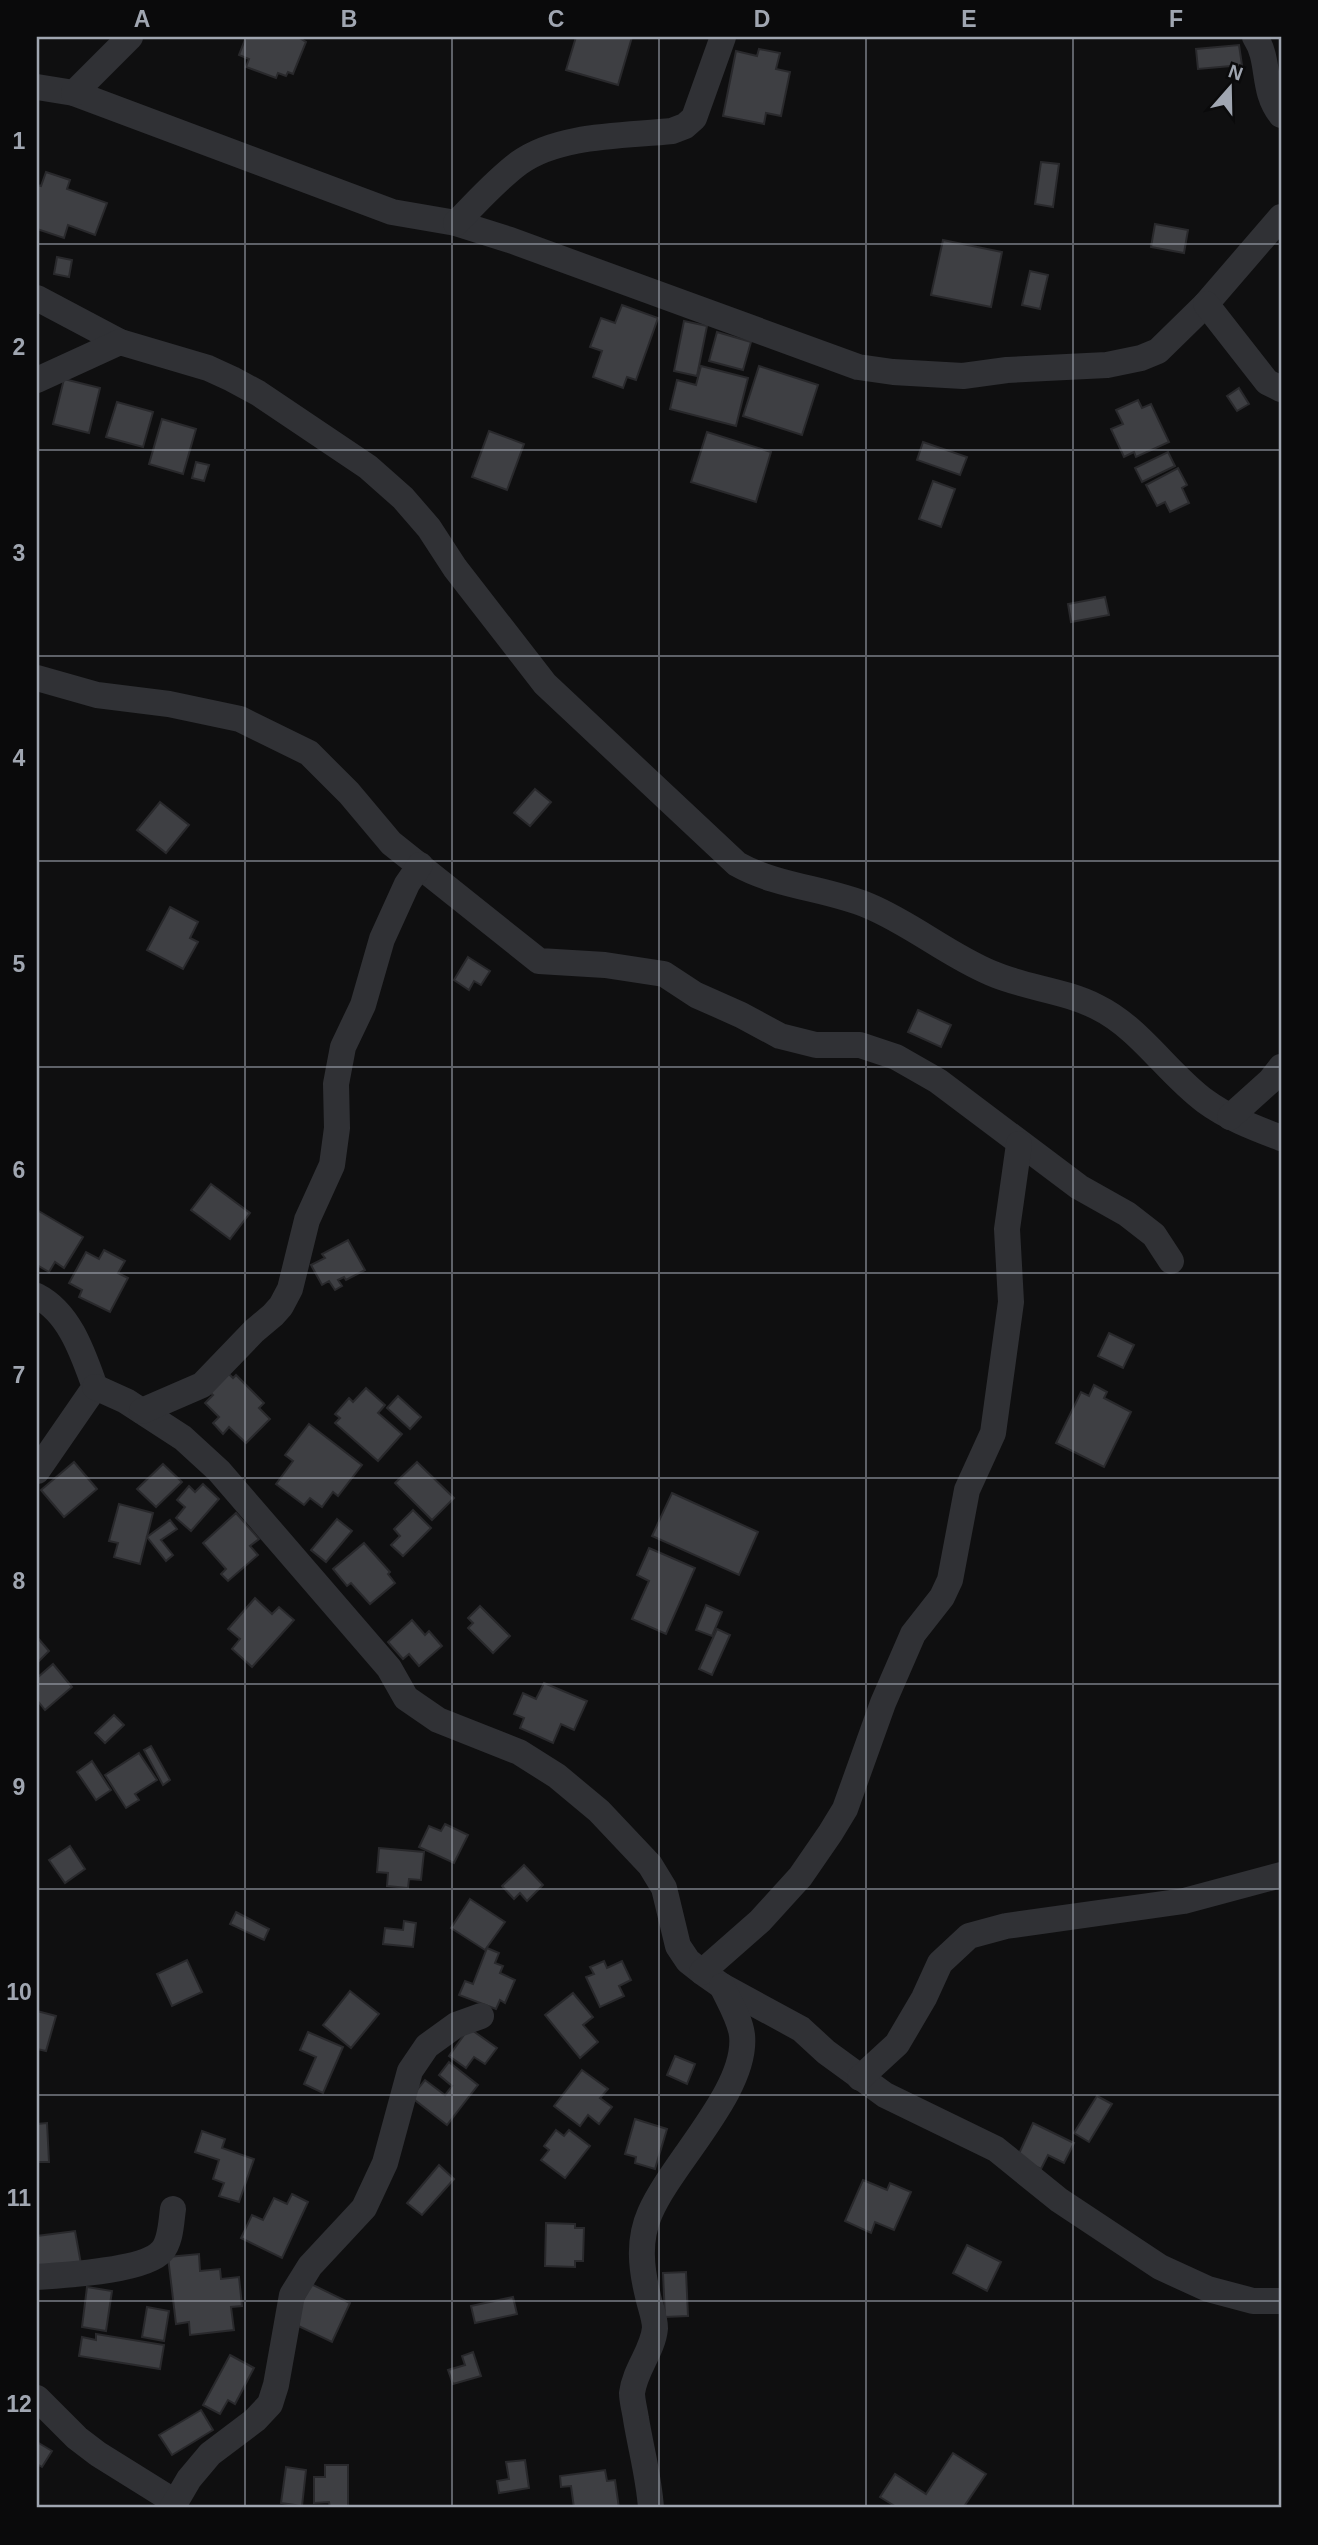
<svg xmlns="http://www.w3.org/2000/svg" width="1318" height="2545" viewBox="0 0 1318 2545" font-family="Helvetica,sans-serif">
<rect width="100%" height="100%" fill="#0f0f10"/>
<!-- building -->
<g fill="#3e3f43" stroke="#29292c" stroke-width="2">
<polygon points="246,37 298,37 306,42 293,74 288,72 286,76 278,73 276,78 246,67 249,59 239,55"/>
<polygon points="576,37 632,37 618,85 566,70"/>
<polygon points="1239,45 1242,65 1198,69 1196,49"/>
<polygon points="759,49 780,53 776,69 790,72 781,116 766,113 764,124 723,116 736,51 757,56"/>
<polygon points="1041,162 1059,164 1053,207 1035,204"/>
<polygon points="46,172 70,180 67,189 107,203 95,235 68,225 64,238 37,229 37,185 41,186"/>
<polygon points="1155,224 1188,230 1184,253 1151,247"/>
<polygon points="943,240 1002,252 991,307 931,295"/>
<polygon points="57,257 72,260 69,277 54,274"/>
<polygon points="1030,271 1048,275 1040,309 1022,305"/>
<polygon points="622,305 658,318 636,380 627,377 623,388 593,377 602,351 590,347 601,318 615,323"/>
<polygon points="684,321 707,326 697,376 674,371"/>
<polygon points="717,332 751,342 743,370 709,361"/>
<polygon points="701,366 748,378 736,426 670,409 677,380 696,385"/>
<polygon points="759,366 818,385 802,435 743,416"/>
<polygon points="64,379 100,388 89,433 53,424"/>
<polygon points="1239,388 1249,404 1237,411 1227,396"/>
<polygon points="1138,400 1142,408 1151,404 1169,442 1136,457 1134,452 1124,457 1111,429 1123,424 1116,410"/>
<polygon points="117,402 153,412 143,447 106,437"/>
<polygon points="162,419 196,429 183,474 149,464"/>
<polygon points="489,431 524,444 507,490 472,477"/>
<polygon points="707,432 771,452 756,502 691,482"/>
<polygon points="923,442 967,457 960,475 917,460"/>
<polygon points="1168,452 1175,466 1142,482 1135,468"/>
<polygon points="196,462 209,465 204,481 192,478"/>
<polygon points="1178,468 1187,485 1182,488 1189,503 1170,512 1165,502 1157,506 1146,485"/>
<polygon points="933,481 955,489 941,527 919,519"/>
<polygon points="1105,597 1109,615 1071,622 1068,604"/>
<polygon points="535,789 551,802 530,826 514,813"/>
<polygon points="160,802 189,825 166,853 137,830"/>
<polygon points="170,907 198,922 190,938 198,942 183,969 147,950"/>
<polygon points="468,957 490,971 481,985 474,981 469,990 454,980"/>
<polygon points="918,1010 951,1025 941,1047 908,1032"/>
<polygon points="211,1184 250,1213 230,1239 191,1210"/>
<polygon points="37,1210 83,1237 64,1268 55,1262 49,1272 37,1265"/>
<polygon points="348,1240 365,1270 346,1280 344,1277 338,1280 342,1286 335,1290 329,1281 322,1285 311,1265 325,1258 322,1254"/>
<polygon points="104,1250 125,1261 118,1273 128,1278 110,1312 79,1297 82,1290 69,1283 86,1252 99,1259"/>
<polygon points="1109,1333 1134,1345 1123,1368 1098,1356"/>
<polygon points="225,1370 233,1378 236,1375 264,1403 259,1408 270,1419 246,1443 229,1427 223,1434 213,1423 219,1417 205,1403 213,1395 206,1389"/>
<polygon points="1094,1385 1107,1392 1104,1398 1131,1412 1104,1467 1056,1443 1081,1392 1089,1396"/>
<polygon points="366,1388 385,1405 378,1413 402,1434 378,1461 335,1423 340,1418 335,1414 349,1398 353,1402"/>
<polygon points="398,1396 421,1417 410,1429 387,1408"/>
<polygon points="309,1424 362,1465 338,1496 333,1492 322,1507 310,1498 304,1505 276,1484 293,1461 285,1455"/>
<polygon points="74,1462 97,1489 64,1517 41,1490"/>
<polygon points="417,1462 454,1498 432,1520 395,1483"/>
<polygon points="163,1464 182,1482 156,1507 137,1489"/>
<polygon points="203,1484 219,1499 191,1531 176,1518 185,1507 177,1500 189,1486 195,1492"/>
<polygon points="672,1493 758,1532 739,1575 652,1536"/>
<polygon points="119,1504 153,1513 140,1564 114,1557 118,1543 109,1541"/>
<polygon points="413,1510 431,1528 403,1556 391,1545 400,1536 394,1529"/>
<polygon points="236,1513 259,1539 250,1546 258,1555 228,1581 221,1574 226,1569 203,1543"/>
<polygon points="337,1519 352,1531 326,1562 311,1550"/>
<polygon points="170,1520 177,1529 161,1540 173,1555 166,1561 147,1537"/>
<polygon points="364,1543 390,1572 388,1574 395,1583 370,1604 351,1583 347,1586 333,1569"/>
<polygon points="649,1548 695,1568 666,1634 632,1619 649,1581 637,1575"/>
<polygon points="255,1598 272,1614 279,1607 294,1620 252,1667 232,1649 240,1639 228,1629"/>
<polygon points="706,1605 722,1612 712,1636 696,1630"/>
<polygon points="480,1606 510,1636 493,1653 468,1628 473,1623 468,1618"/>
<polygon points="412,1620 425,1635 429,1631 442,1646 419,1666 409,1654 403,1659 388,1642"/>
<polygon points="717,1629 730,1635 712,1675 699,1669"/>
<polygon points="37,1637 49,1651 37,1663"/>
<polygon points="53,1664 72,1687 45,1710 37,1700 37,1678"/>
<polygon points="544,1683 587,1701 574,1730 561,1724 553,1743 520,1728 524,1718 514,1714 523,1693 536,1699"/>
<polygon points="114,1715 124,1725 105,1743 95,1733"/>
<polygon points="151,1746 170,1780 163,1785 144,1750"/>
<polygon points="139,1753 157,1780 135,1794 139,1800 126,1808 105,1775"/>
<polygon points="92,1761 111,1790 96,1800 77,1772"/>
<polygon points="445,1824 468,1835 454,1863 419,1847 429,1826 441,1831"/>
<polygon points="70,1846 85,1869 65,1883 49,1860"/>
<polygon points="379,1848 424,1852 421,1880 409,1879 408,1888 387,1886 388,1873 377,1872"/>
<polygon points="524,1865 543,1885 527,1901 520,1893 514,1899 502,1886"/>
<polygon points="470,1899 505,1922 485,1950 451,1928"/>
<polygon points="236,1912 269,1929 264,1940 230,1924"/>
<polygon points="404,1921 416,1923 413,1947 383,1944 385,1928 403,1930"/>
<polygon points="487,1948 499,1953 495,1963 503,1966 500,1973 515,1980 505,2003 500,2000 496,2009 459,1995 465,1981 473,1984"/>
<polygon points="187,1960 202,1992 172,2006 157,1974"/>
<polygon points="604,1961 607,1968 622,1961 631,1980 619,1986 624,1996 600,2007 586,1977 594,1974 590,1967"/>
<polygon points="350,1991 379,2014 351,2048 323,2025"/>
<polygon points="573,1993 593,2017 583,2025 598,2042 580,2058 545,2015"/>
<polygon points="37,2011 56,2016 46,2051 37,2049"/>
<polygon points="469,2028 497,2048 485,2064 474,2057 466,2068 449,2056"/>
<polygon points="308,2032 343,2047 323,2093 304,2084 316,2057 300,2050"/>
<polygon points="675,2056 695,2064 687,2084 667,2075"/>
<polygon points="449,2062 478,2085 447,2125 411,2097 425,2080 445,2095 452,2086 439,2075"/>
<polygon points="582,2070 608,2089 600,2098 612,2107 599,2124 588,2115 580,2126 554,2106"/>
<polygon points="1097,2096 1112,2104 1089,2142 1074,2133"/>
<polygon points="635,2119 667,2129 655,2169 635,2163 636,2157 625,2154"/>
<polygon points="47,2123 49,2162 37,2162 37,2124"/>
<polygon points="1033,2123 1074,2143 1064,2163 1048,2155 1041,2169 1017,2158"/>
<polygon points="556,2130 564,2136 569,2130 590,2146 565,2178 541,2160 549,2150 544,2146"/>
<polygon points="202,2131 225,2139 222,2148 254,2159 239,2202 219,2196 224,2183 213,2179 219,2160 195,2152"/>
<polygon points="439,2165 454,2179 422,2215 407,2203"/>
<polygon points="863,2180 887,2190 890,2183 911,2192 894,2230 875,2222 871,2233 845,2221"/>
<polygon points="292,2194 308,2202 282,2258 241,2238 252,2215 263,2220 274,2198 287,2204"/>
<polygon points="546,2223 575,2224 575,2228 584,2228 583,2261 575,2261 575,2267 545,2266"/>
<polygon points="75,2231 81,2264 37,2271 37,2236"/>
<polygon points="967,2245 1001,2262 987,2291 953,2273"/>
<polygon points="199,2254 200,2271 220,2269 221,2279 239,2277 242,2306 231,2307 234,2330 190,2335 189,2322 176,2324 168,2257"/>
<polygon points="686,2272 688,2316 665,2317 663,2273"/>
<polygon points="311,2284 350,2303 332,2342 292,2323"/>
<polygon points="87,2287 112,2291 106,2331 82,2327"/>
<polygon points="513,2297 517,2314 475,2323 471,2306"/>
<polygon points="147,2307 169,2311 164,2341 142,2337"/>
<polygon points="96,2334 164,2345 160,2369 79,2356 82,2337 96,2340"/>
<polygon points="473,2352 481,2376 453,2384 448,2370 465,2365 462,2356"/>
<polygon points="230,2355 254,2368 235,2404 228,2400 220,2414 203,2405"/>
<polygon points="201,2410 213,2430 172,2455 159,2435"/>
<polygon points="37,2442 52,2451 42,2467 37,2464"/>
<polygon points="953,2453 986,2474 963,2508 898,2508 880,2497 895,2474 926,2494"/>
<polygon points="525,2460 529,2488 499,2493 497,2481 509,2479 506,2462"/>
<polygon points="325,2465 348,2465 348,2508 330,2508 329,2502 314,2503 314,2477 325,2477"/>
<polygon points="286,2467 306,2470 302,2506 281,2503"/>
<polygon points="605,2470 607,2481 615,2480 619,2508 574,2508 571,2486 561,2487 560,2476"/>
</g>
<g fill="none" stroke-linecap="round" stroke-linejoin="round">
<!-- minor -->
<g stroke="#303135" stroke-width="26">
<path d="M1255 37C1271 61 1261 90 1281 115"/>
<polyline points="37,87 74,93 392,212 456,223 510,240 858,367 893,372 963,376 1007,370 1107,365 1141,358 1158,351 1206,304 1281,217"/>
<polyline points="74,93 130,37"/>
<path d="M456 223C476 203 496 180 519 163 559 134 625 136 672 131L685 126 694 118 723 37"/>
<polyline points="37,298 120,342"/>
<polyline points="1206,304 1267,382 1281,389"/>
<path d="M37 380 120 342 208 368 232 379 258 393 368 467 403 498 429 528 455 568 545 684 737 864C778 887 826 888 869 906 912 924 948 955 991 973 1025 988 1064 990 1097 1007 1140 1028 1167 1073 1205 1101 1228 1118 1255 1128 1281 1138"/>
<polyline points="37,678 97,695 169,704 240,719 309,753 349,793 391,843 539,961 605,965 664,974 696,995 741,1015 780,1036 816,1045 860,1045 896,1057 938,1081 1079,1187 1127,1214 1154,1235 1171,1261"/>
<polyline points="1230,1117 1270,1081 1281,1067"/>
<path d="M37 1296C70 1313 83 1354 95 1387L37 1471"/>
<polyline points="95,1387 126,1401 183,1438 219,1471 389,1668 406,1698 438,1720 519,1752 557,1776 599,1811 650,1865 664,1888 678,1946 688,1961 702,1972 722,1986 801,2029 826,2052 885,2095 996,2149 1059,2200 1160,2267 1208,2289 1253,2301 1281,2301"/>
<polyline points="142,1411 202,1385 254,1331 273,1315 281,1306 290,1289 307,1220 332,1165 337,1128 336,1084 343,1047 363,1005 382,939 407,884 420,865"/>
<polyline points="702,1972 760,1921 800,1877 831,1832 845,1809 883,1703 913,1634 942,1597 950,1580 967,1490 993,1433 1011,1302 1007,1229 1019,1144"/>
<polyline points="860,2078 897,2044 924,1998 940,1963 969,1936 1006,1926 1184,1901 1281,1875"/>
<path d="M37 2277C64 2275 145 2271 162 2251 171 2241 171 2222 173 2209"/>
<polyline points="37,2398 77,2438 98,2454 175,2502"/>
<polyline points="172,2508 189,2479 210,2454 255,2420 270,2404 276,2385 292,2295 310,2266 364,2208 385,2163 410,2071 427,2046 456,2025 481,2016"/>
<path d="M651 2508C649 2478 641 2449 636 2419 635 2411 632 2401 632 2393 635 2369 653 2351 655 2328 655 2318 650 2306 648 2296 641 2268 638 2240 650 2213 672 2162 748 2090 742 2035 740 2019 729 2001 722 1986"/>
</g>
</g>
<!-- grid -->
<path fill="none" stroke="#a0a6b1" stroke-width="2" stroke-opacity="0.55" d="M245 37V2508M452 37V2508M659 37V2508M866 37V2508M1073 37V2508M37 244H1281M37 450H1281M37 656H1281M37 861H1281M37 1067H1281M37 1273H1281M37 1478H1281M37 1684H1281M37 1889H1281M37 2095H1281M37 2301H1281"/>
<!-- border -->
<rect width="1318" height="2545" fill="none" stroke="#0a0a0b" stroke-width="77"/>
<!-- north arrow -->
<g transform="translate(1230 88) rotate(20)" stroke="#0a0a0b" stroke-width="5" paint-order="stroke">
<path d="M0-5L12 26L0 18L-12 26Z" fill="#a0a6b1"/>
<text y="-10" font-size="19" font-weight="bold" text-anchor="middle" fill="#a0a6b1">N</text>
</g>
<rect x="38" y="38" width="1242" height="2468" fill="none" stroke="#a0a6b1" stroke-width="2.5"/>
<g font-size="23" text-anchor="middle" font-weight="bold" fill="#a0a6b1">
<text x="142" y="27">A</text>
<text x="349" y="27">B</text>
<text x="556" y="27">C</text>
<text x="762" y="27">D</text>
<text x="969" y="27">E</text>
<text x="1176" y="27">F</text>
<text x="19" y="149">1</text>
<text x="19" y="355">2</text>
<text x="19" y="561">3</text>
<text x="19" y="766">4</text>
<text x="19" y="972">5</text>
<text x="19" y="1178">6</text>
<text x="19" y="1383">7</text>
<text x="19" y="1589">8</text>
<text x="19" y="1795">9</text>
<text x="19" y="2000">10</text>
<text x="19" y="2206">11</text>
<text x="19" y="2412">12</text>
</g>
</svg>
